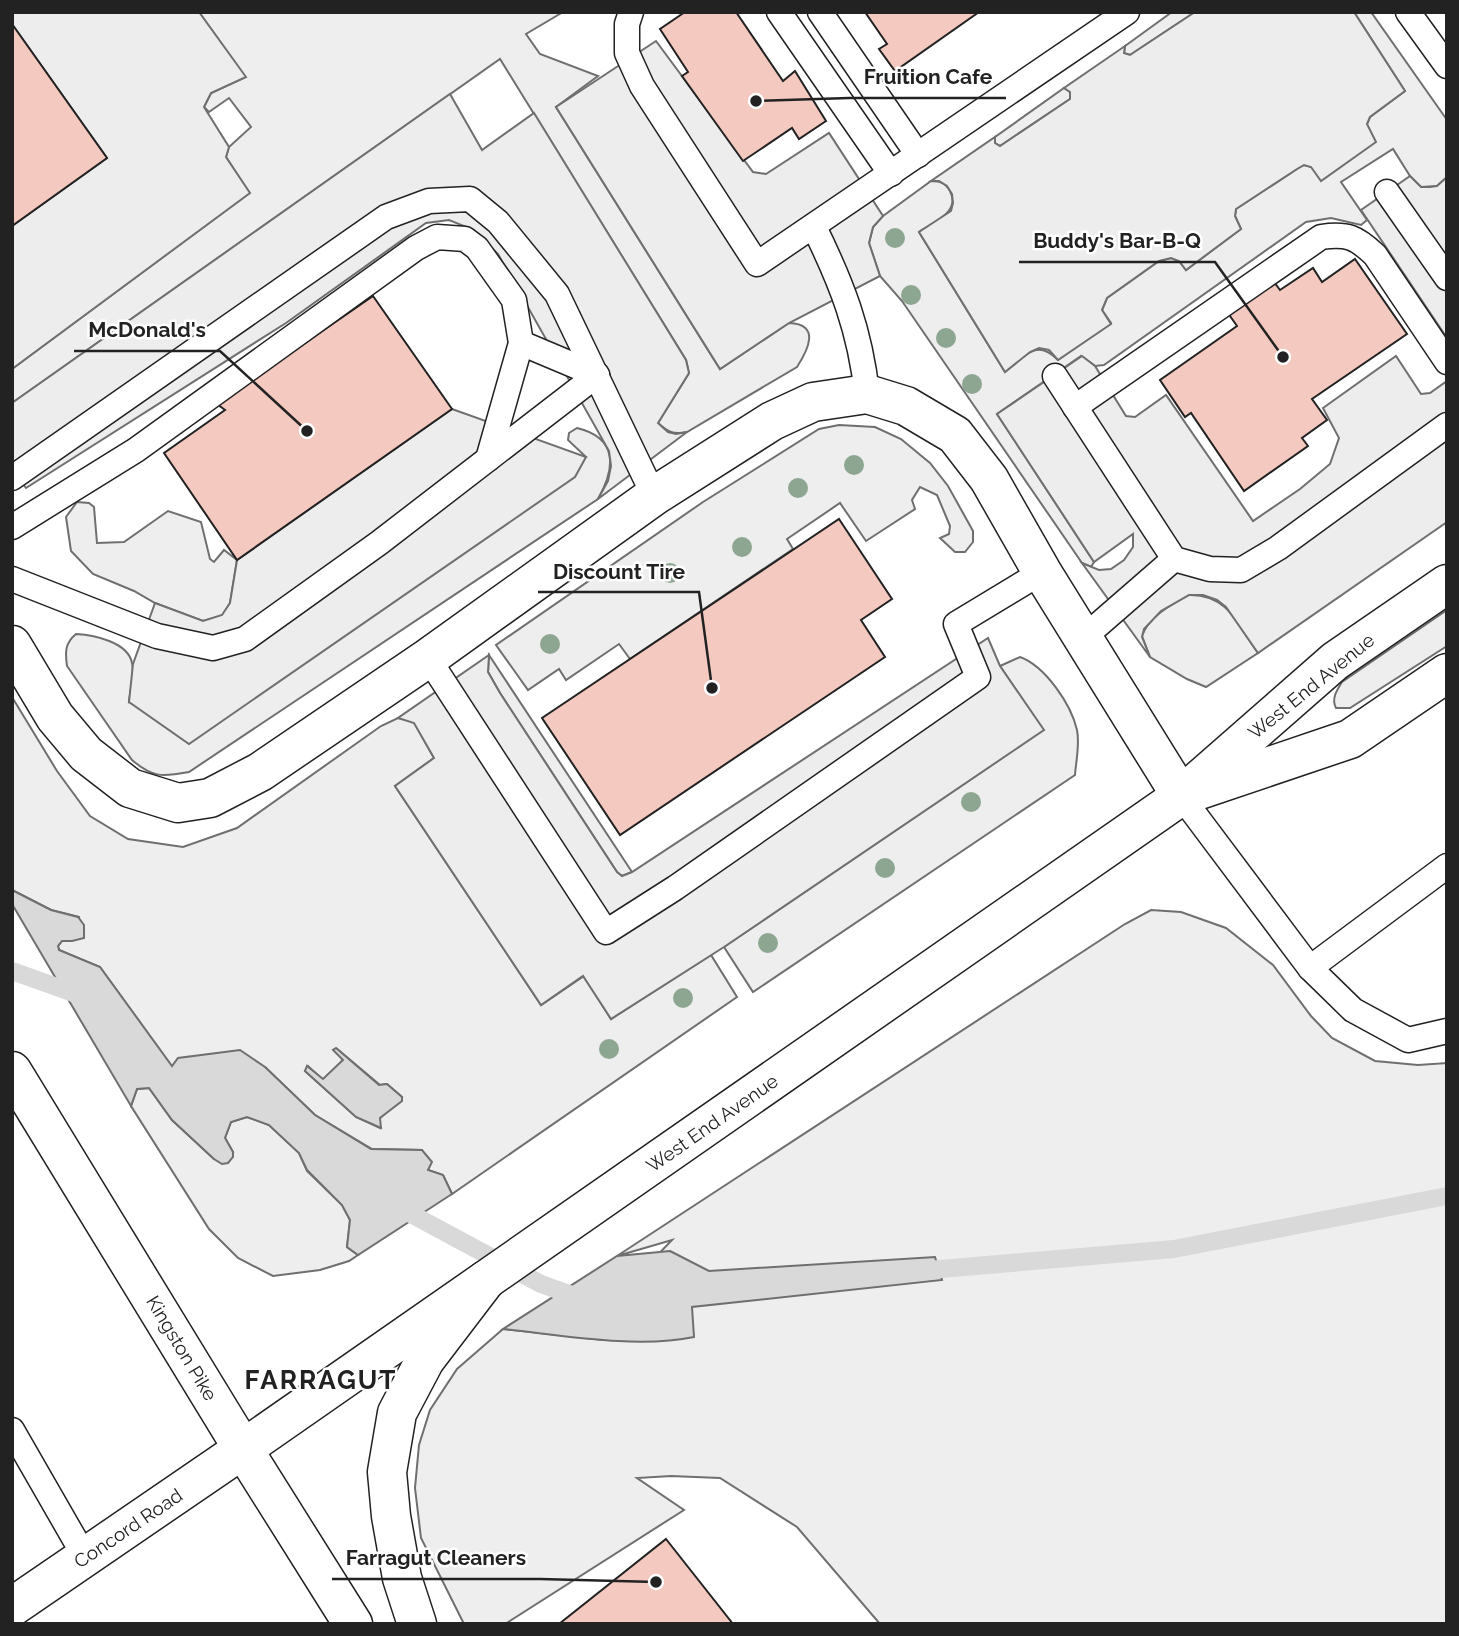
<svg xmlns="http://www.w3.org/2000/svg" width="1459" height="1636" viewBox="0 0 1459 1636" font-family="Raleway,sans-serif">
<rect width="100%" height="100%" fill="#fff"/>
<!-- green -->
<g fill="#eee" stroke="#6f6f6f" stroke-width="2" fill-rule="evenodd">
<path d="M199 12H563L526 34 540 54 598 76 556 107 720 369 789 323C821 324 808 350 797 367L687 432C673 435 668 432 658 423L689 373 686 360 500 59 12 403V369L249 193 226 157 229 147 251 127 229 98 209 112 204 107 211 93 245 77Z"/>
<polygon points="1172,12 1195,12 1130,55 1124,53 1125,46"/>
<path d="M1354 12H1371L1447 120V177L1437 186 1421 187 1410 176 1393 149 1341 182 1367 220 1361 225 1331 218 1306 222 1104 365 1095 366 1081 356 997 414 1094 562 1091 567 1082 563 902 301 880 276 869 243 873 227 883 216 931 181C940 181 946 183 950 191 961 212 934 222 919 232L1005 372C1025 356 1036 338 1058 360L1111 323 1102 310 1107 298 1159 261 1171 258 1179 261 1186 270 1241 229 1235 216 1236 209 1297 169 1304 165 1311 167 1367 124 1370 117 1405 91Z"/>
<polygon points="1064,88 1070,92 1070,99 1000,146 995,143 995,137"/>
<polygon points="839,425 875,427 901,439 930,463 948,486 973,531 973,542 965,552 955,552 940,538 949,534 950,526 937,495 920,487 912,500 915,509 866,541 840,503 787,539 793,549 630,659 619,644 566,680 559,669 528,690 496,645 703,502 819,429"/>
<path d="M577 428C619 438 615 469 598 499L189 772C162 777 153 778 132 760L67 666C65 652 65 643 76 634 94 635 128 642 132 663 135 674 130 690 129 702L586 457 568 440 569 433Z"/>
<polygon points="77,502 89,503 94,507 97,543 124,542 168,511 201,522 210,559 214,562 224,550 237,560 230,603 222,616 203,621 155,603 134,591 93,574 71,551 66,517"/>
<path d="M1189 595C1228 594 1238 625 1258 653L1206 687 1187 679 1150 657 1142 636C1149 616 1171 605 1189 595Z"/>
<path d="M1447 610V646L1350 708H1336C1331 699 1337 690 1342 682Z"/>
<polygon points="489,655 632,872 622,876 617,872 500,693 488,672"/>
<path d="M1020 657C1045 666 1071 704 1077 730 1080 744 1076 761 1075 775L753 992 724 947 1043 730 1000 666Z"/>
<path d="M12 697 57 771 90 816 128 839 183 847 237 828 381 726 398 718 414 722 434 758 395 786 541 1005 584 976 611 1019 711 955 737 997 452 1194 443 1175 428 1170 422 1150 372 1149 315 1115 265 1067H172L100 967 59 950 58 946 62 941H72L79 917 51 910 12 890ZM336 1048 380 1085 387 1084 402 1097 380 1118V1128L356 1117 305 1071 308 1066 323 1080 343 1060Z"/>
<polygon points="1151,910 1181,912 1226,928 1273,965 1311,1016 1332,1038 1375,1061 1418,1065 1447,1063 1447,1624 880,1624 797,1527 720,1478 671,1476 637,1478 684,1510 505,1624 464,1624 421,1538 415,1488 419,1445 430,1410 457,1369 503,1329 603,1340 641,1272 672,1240 617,1256 1125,924"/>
<polygon points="149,1088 172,1120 214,1159 233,1152 225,1138 231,1122 247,1117 269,1125 299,1153 307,1171 342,1205 350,1220 347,1247 358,1255 349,1261 320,1270 273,1276 238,1258 209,1229 131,1106 137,1089"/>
</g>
<!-- parking -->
<g fill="#ededed" stroke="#6f6f6f" stroke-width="2">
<polygon points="12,12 199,12 246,77 211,93 204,107 229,147 226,157 250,193 12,369 12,226 107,158 12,24"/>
<polygon points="1195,12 1354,12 1405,91 1370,117 1367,124 1376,142 1321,181 1311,167 1304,165 1297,169 1236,209 1235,216 1241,229 1186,270 1179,261 1171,258 1159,261 1107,298 1102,310 1111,324 1058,360 1049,350 1039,348 1030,352 1005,372 919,232 951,211 953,203 952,194 947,186 939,181 931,181 995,137 995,143 1000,146 1070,99 1070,92 1064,88 1125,46 1124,53 1130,55"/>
<polygon points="656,41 753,172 766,174 829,133 883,216 873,227 869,243 880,276 789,323 720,369 556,107"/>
<polygon points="450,94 482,150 534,113 686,360 689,373 658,423 668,432 676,434 687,432 598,499 608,481 611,466 609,451 498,254 474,230 449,220 426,223 286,323 26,488 12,470 12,403"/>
<polygon points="1410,176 1421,187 1430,187 1437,186 1447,177 1447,338 1361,210"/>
<polygon points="1082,356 1095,366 1126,416 1135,417 1166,395 1253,521 1300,489 1330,464 1339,438 1323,408 1396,356 1421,394 1430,393 1447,381 1447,522 1258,653 1226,607 1217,600 1203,595 1189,595 1161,611 1144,629 1142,637 1150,657 1082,563 1099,570 1111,569 1124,560 1133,547 1133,534 1094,562 997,414"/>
<polygon points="452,409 586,457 575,477 189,744 129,702 133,664 155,603 203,621 222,615 230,603 237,560"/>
<polygon points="988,638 1000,666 1044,730 724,947 611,1019 583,976 541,1005 395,786 434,758 414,723 398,718 489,655 488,672 500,693 617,872 622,876 632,872"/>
</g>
<!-- water -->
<g fill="#d9d9d9" stroke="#6f6f6f" stroke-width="2">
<polygon points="12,890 51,910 78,917 84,925 84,938 72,941 62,941 58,946 59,950 100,967 172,1066 178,1058 240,1050 265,1067 315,1115 371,1149 422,1150 432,1162 428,1170 443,1175 452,1194 358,1255 347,1247 350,1220 342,1205 307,1170 299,1153 269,1125 247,1117 231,1122 225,1138 233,1152 233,1157 228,1163 222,1164 214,1159 172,1120 149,1088 137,1089 131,1106 12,904"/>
<polygon points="336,1048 379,1085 387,1084 402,1097 402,1101 380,1118 381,1128 356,1117 305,1071 307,1066 323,1079 343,1060 333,1050"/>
<path d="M670 1251 709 1271 935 1257 942 1280 692 1307 694 1337C636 1349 561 1335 503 1329L617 1256Z"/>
</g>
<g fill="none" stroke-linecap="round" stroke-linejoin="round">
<!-- stream -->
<g stroke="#d9d9d9" stroke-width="18">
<polyline points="12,971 82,996"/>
<polyline points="398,1207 541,1284 583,1299"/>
<polyline points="917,1271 1174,1249 1447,1196"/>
</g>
</g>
<!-- building -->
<g fill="#f3c9c0" stroke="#222" stroke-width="2">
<polygon points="685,12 736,12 783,81 795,71 826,121 799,139 792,128 743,161 682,76 688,72 660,29"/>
<polygon points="865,12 979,12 895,71 879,49 887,44"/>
<polygon points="12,24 107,158 12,226"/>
<polygon points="1355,259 1407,334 1312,399 1327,420 1302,438 1308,446 1244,491 1191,413 1185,417 1160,380 1237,326 1223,306 1269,275 1280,290 1313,268 1322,282"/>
<polygon points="373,296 452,409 237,560 164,453 225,410 217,404"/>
<polygon points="839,519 892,599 861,620 885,657 620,835 542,718"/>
<polygon points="666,1539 733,1624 559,1624"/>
</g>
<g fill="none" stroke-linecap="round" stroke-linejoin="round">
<!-- service casing -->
<g stroke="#222" stroke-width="27">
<g id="service">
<polyline points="631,12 627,24 627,53 642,86 757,264 1127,12"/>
<polyline points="779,12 891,174"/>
<polyline points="820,12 918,155"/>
<polyline points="1408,12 1447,66"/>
<polyline points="1387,192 1447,278"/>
<path d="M814 227C842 284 860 330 867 394"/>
<polyline points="521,343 597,375"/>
<polyline points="1055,376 1174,559 1210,569 1241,570 1278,548 1447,425"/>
<path d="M1075 407 1321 237C1347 233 1356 237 1375 255L1447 362"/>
<polyline points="12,478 386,217 429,201 470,199 498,222 557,294 654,496"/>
<polyline points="12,527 136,450 416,248 437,237 465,239 477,248 514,300 521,343 488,459"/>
<polyline points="12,579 157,636 213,648 245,639 379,543 597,375"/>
<polyline points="1082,639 1174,559"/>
<polyline points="428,658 606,932 675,888 978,677 956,624 1042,572"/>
<polyline points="1181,796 1310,968 1353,1010 1408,1040 1447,1031"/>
<polyline points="1310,968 1447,866"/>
<polyline points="12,1430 85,1557"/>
</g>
</g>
<!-- minor casing -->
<g stroke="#222" stroke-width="41">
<g id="minor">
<polyline points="12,645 55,717 86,754 130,788 178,803 210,798 260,772 428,658 654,496 772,421 813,402 867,394 906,406 955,435 989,479 1042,572 1181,796"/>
<polyline points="1199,790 1350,739 1447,673"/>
<polyline points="243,1449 1181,796 1335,661 1447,584"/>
</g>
</g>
<!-- tertiary casing -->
<g stroke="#222" stroke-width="41">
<polyline id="tertiary" points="12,1607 243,1449"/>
</g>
<!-- primary casing -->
<g stroke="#222" stroke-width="41">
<g id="primary">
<polyline points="12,1071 243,1449 353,1624"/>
<polyline points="417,1624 402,1578 391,1516 387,1472 397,1413 425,1360 486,1280"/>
</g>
</g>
<!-- service -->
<use href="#service" stroke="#fff" stroke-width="24"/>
<!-- minor -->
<use href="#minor" stroke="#fff" stroke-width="38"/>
<!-- tertiary -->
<use href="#tertiary" stroke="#fff" stroke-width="38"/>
<!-- primary -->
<use href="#primary" stroke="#fff" stroke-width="38"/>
</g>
<!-- trees -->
<g fill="#8da692">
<circle cx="895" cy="238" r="10"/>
<circle cx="911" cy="295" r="10"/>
<circle cx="946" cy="338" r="10"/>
<circle cx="972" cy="384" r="10"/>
<circle cx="854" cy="465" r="10"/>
<circle cx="798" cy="488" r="10"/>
<circle cx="742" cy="547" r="10"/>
<circle cx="670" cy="573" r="10"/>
<circle cx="550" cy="644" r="10"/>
<circle cx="971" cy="802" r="10"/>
<circle cx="885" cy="868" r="10"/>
<circle cx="768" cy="943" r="10"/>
<circle cx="683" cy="998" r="10"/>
<circle cx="609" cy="1049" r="10"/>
</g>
<g text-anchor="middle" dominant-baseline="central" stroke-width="5" stroke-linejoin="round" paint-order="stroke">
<!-- street labels -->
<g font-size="19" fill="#222" stroke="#fff">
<text transform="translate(1311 686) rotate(-39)">West End Avenue</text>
<text transform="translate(712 1123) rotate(-35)">West End Avenue</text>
<text transform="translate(182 1348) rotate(59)">Kingston Pike</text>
<text transform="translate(128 1528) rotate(-34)">Concord Road</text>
</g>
<!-- district labels -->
<g font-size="26" font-weight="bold" letter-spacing="2" fill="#222" stroke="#fff">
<text x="321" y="1380">FARRAGUT</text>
</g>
</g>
<!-- callouts -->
<path fill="none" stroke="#222" stroke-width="2.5" d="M756 101L849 98H1006M1283 357L1215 262H1019M307 431L220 351H74M712 688L699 592H538M656 1582L540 1579H332"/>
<g fill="#222" stroke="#fff" stroke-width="2.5">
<circle cx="756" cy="101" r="7"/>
<circle cx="1283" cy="357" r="7"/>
<circle cx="307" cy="431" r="7"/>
<circle cx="712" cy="688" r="7"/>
<circle cx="656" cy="1582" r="7"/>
</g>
<g font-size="21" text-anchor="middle" font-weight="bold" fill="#222" stroke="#fff" stroke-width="5" stroke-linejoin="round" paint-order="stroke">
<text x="928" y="84">Fruition Cafe</text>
<text x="1117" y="248">Buddy's Bar-B-Q</text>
<text x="147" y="337">McDonald's</text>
<text x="619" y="579">Discount Tire</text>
<text x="436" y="1565">Farragut Cleaners</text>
</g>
<!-- border -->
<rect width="1459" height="1636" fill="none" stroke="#222222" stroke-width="28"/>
</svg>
